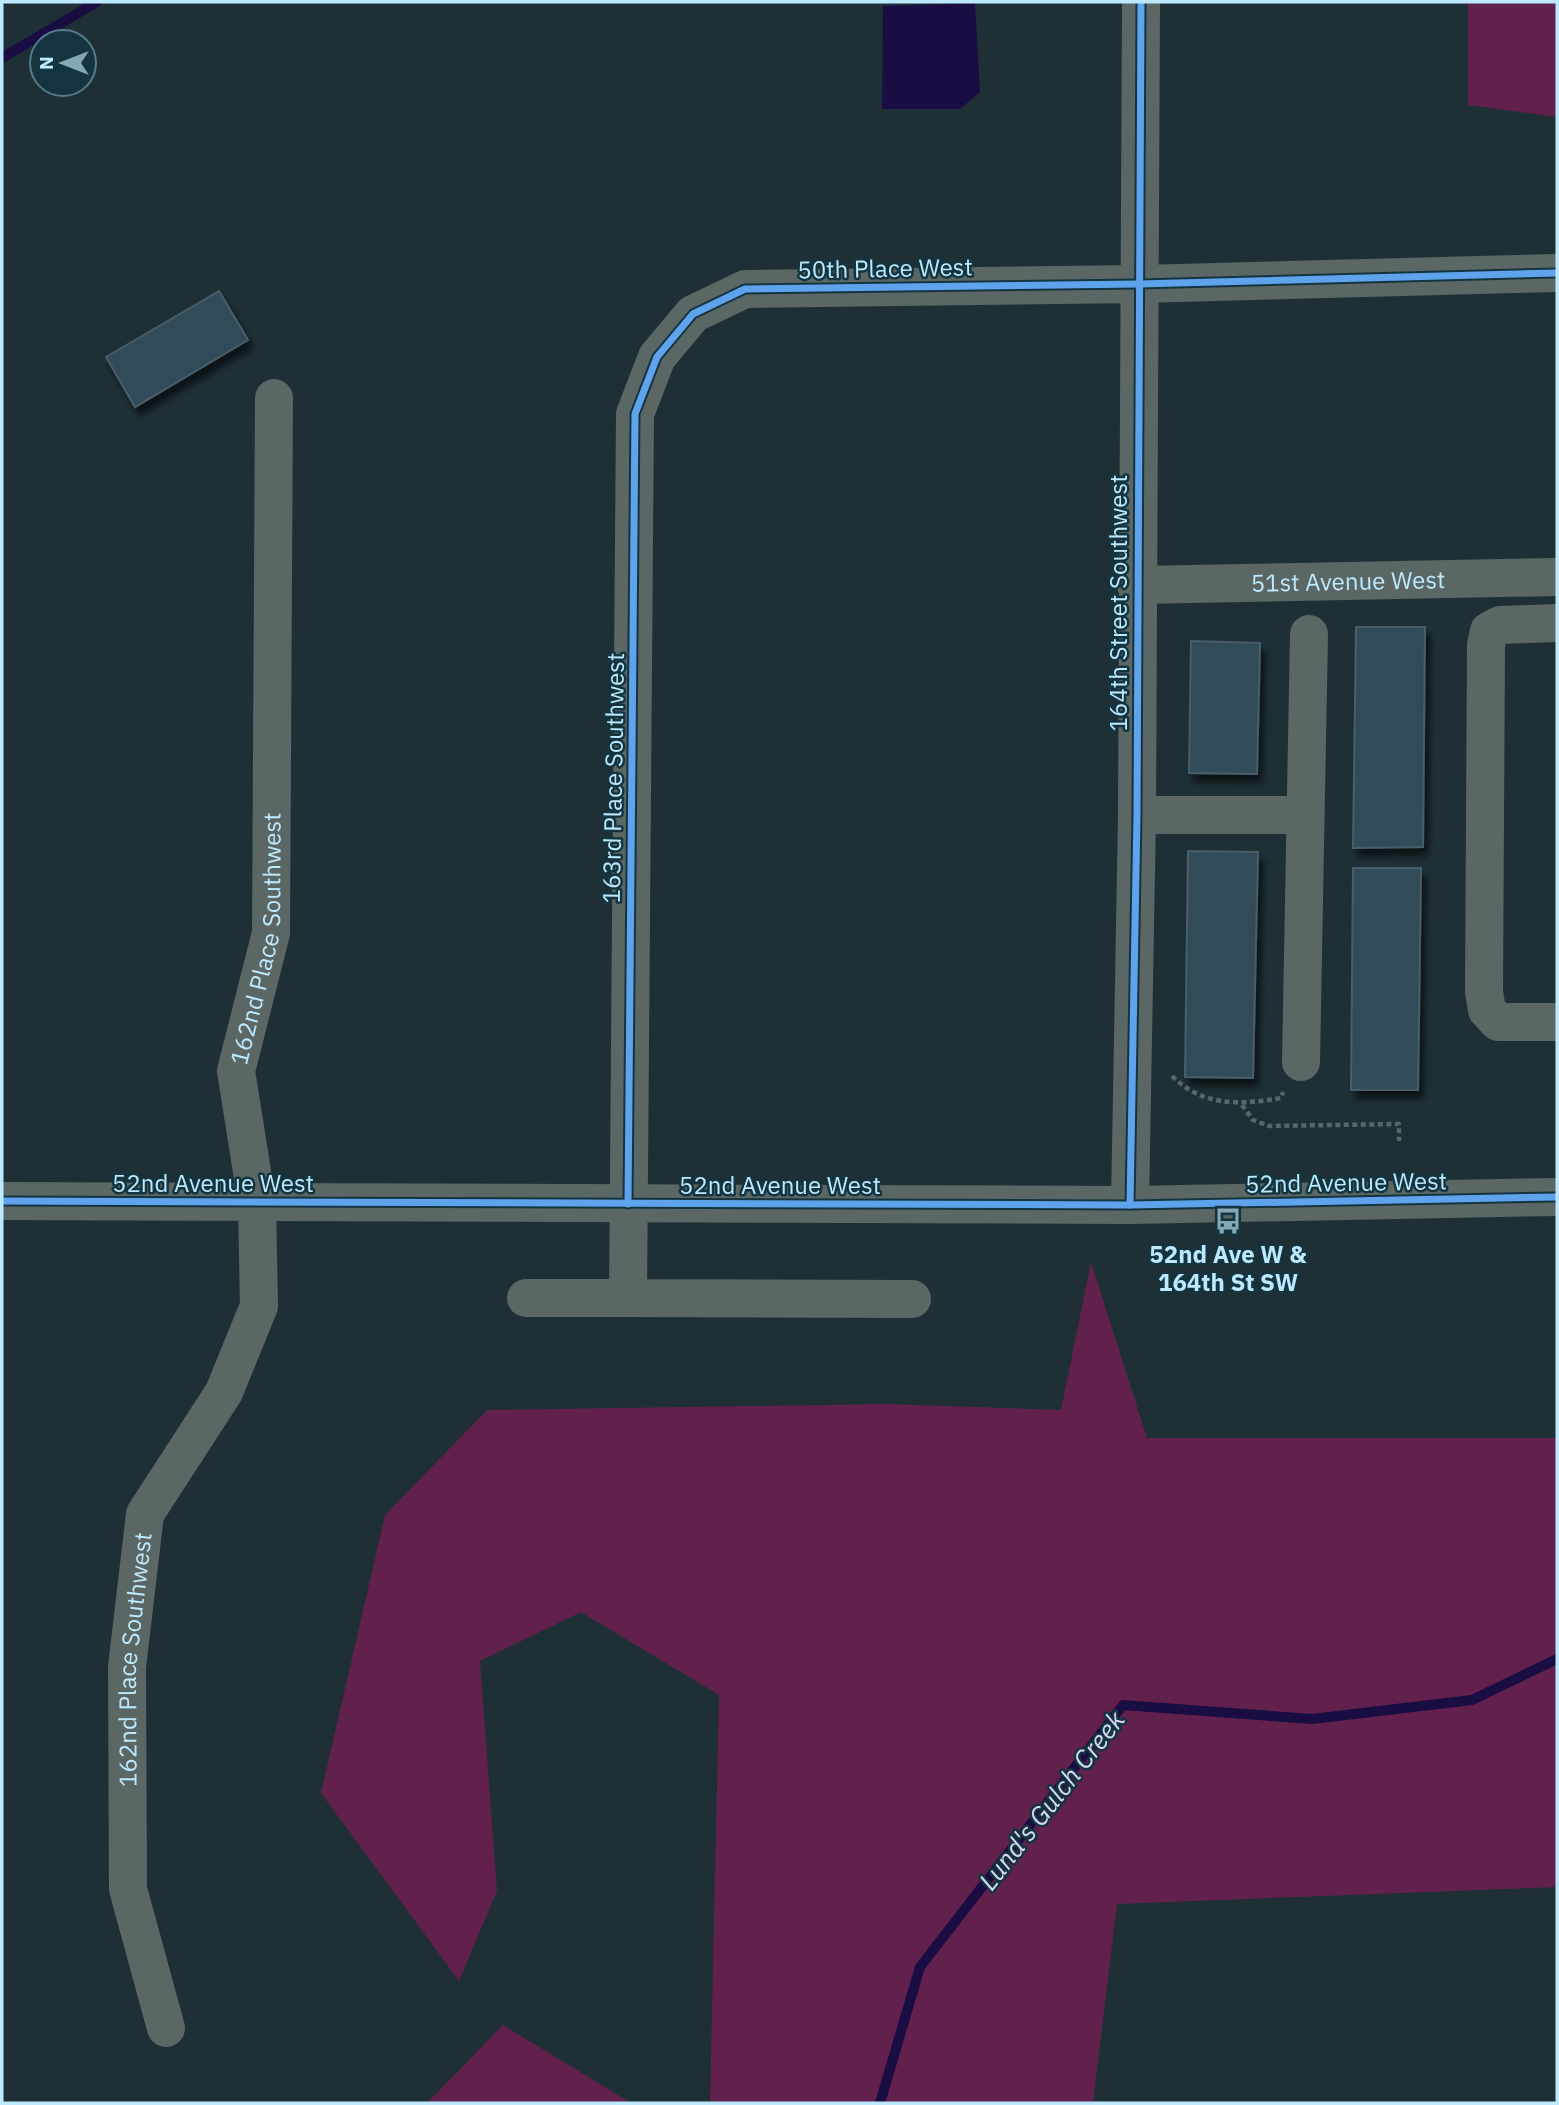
<svg xmlns="http://www.w3.org/2000/svg" width="1559" height="2105" viewBox="0 0 1559 2105" font-family="'IBM Plex Sans',sans-serif">
<defs>
<filter id="shadow"><feDropShadow dx="4.5" dy="8" stdDeviation="3.5" flood-color="#0009"/></filter>
</defs>
<rect width="100%" height="100%" fill="#1e3036"/>
<!-- green -->
<g fill="#61214c">
<polygon points="1468,2 1557,2 1557,117 1468,105"/>
<polygon points="1091,1262 1147,1438 1557,1438 1557,1887 1117,1904 1093,2103 710,2103 719,1695 581,1612 480,1661 497,1891 459,1981 321,1793 385,1515 487,1410 888,1404 1061,1410"/>
<polygon points="503,2025 631,2103 427,2103"/>
</g>
<!-- water -->
<polygon fill="#190d43" points="975,3 980,92 960,109 882,109 883,6"/>
<g fill="none" stroke-linecap="round" stroke-linejoin="round">
<!-- stream -->
<g stroke="#190d43" stroke-width="10">
<polyline points="2,58 97,2"/>
<polyline points="880,2103 920,1967 1123,1705 1312,1719 1472,1700 1557,1659"/>
</g>
</g>
<!-- building -->
<g fill="#334c58" stroke="#485d6a" stroke-width="2" filter="url(#shadow)">
<polygon points="219,291 248,340 135,407 106,357"/>
<polygon points="1356,627 1425,627 1423,847 1353,848"/>
<polygon points="1191,641 1260,643 1257,774 1189,773"/>
<polygon points="1188,851 1258,852 1253,1078 1185,1077"/>
<polygon points="1353,868 1421,868 1418,1090 1351,1090"/>
</g>
<g fill="none" stroke-linecap="round" stroke-linejoin="round">
<!-- path -->
<g stroke="#576666" stroke-width="4.5" stroke-dasharray="5 3.5" stroke-linecap="butt">
<path d="M1172 1076C1203 1107 1241 1105 1281 1098L1283 1092"/>
<polyline points="1242,1105 1253,1120 1269,1126 1399,1124 1399,1141"/>
</g>
<!-- minor -->
<g stroke="#5a6764" stroke-width="38">
<path id="s1" d="M1136 585 1557 577"/>
<polyline points="1557,623 1500,625 1489,631 1486,645 1484,992 1487,1010 1498,1022 1557,1022"/>
<polyline points="1137,815 1305,815"/>
<polyline points="1301,1062 1309,634"/>
<polyline points="2,1201 1130,1205 1557,1197"/>
<polyline points="1130,1205 1137,815 1141,2"/>
<polyline points="526,1298 628,1298"/>
<polyline points="912,1299 628,1298 635,414 657,357 693,314 745,289 1139,284 1557,273"/>
<path id="s2" d="M166 2028 128 1889 127 1667 145 1514 224 1392 259 1306 257 1203 236 1071 271 933 274 398"/>
</g>
<!-- cycleway casing -->
<g stroke="#143440" stroke-width="11">
<g id="cycleway">
<polyline points="2,1201 1130,1205 1557,1197"/>
<polyline points="628,1204 635,414 657,357 693,314 745,289 1139,284 1557,273"/>
<polyline points="1130,1205 1137,815 1141,2"/>
</g>
</g>
<!-- cycleway -->
<use href="#cycleway" stroke="#60a3ed" stroke-width="7"/>
</g>
<!-- icons -->
<defs>
<g id="bus-bare" transform="scale(2.1)"><path d="M-5-6H5V4H4V6H2V4H-2V6H-4V4H-5ZM-3.5-4V0h7V-4ZM-3.5 1.2v1.5H-2V1.2ZM2 1.2v1.5H3.5V1.2Z" fill="#85a8b7" stroke="#143440" stroke-width="2.5" paint-order="stroke"/></g>
</defs>
<g fill-rule="evenodd">
<use href="#bus-bare" x="1228" y="1221"/>
</g>
<g text-anchor="middle" dominant-baseline="central" stroke-width="5" stroke-linejoin="round" paint-order="stroke">
<!-- street labels -->
<g font-size="24" fill="#bce9fd" stroke="#143440">
<text transform="translate(885 268) rotate(-1)">50th Place West</text>
<text stroke="none"><textPath href="#s1" startOffset="212">51st Avenue West</textPath></text>
<text transform="translate(1118 603) rotate(-90)">164th Street Southwest</text>
<text transform="translate(613 778) rotate(-89)">163rd Place Southwest</text>
<text stroke="none"><textPath href="#s2" startOffset="1130">162nd Place Southwest</textPath></text>
<text transform="translate(1346 1182) rotate(-1)">52nd Avenue West</text>
<text x="213" y="1183">52nd Avenue West</text>
<text x="780" y="1185">52nd Avenue West</text>
<text stroke="none"><textPath href="#s2" startOffset="374">162nd Place Southwest</textPath></text>
</g>
<!-- poi labels -->
<g font-size="24" font-weight="bold" fill="#bce9fd" stroke="#143440">
<text x="1228" y="1254">52nd Ave W &amp;<tspan x="1228" dy="28">164th St SW</tspan></text>
</g>
<!-- water labels -->
<g font-size="26" font-style="italic" fill="#d8d8f5" stroke="#143440">
<text transform="translate(1051 1800) rotate(-52)">Lund's Gulch Creek</text>
</g>
</g>
<!-- border -->
<rect width="1559" height="2105" fill="none" stroke="#bce9fd" stroke-width="7"/>
<!-- north arrow -->
<g transform="translate(63 63) rotate(270)"><circle r="33" fill="#143440" stroke="#577c8c" stroke-width="2"/>
<path d="M0-5L12 26L0 18L-12 26Z" fill="#85a8b7"/>
<text y="-10" font-size="19" font-weight="bold" text-anchor="middle" fill="#bce9fd">N</text>
</g>
</svg>
